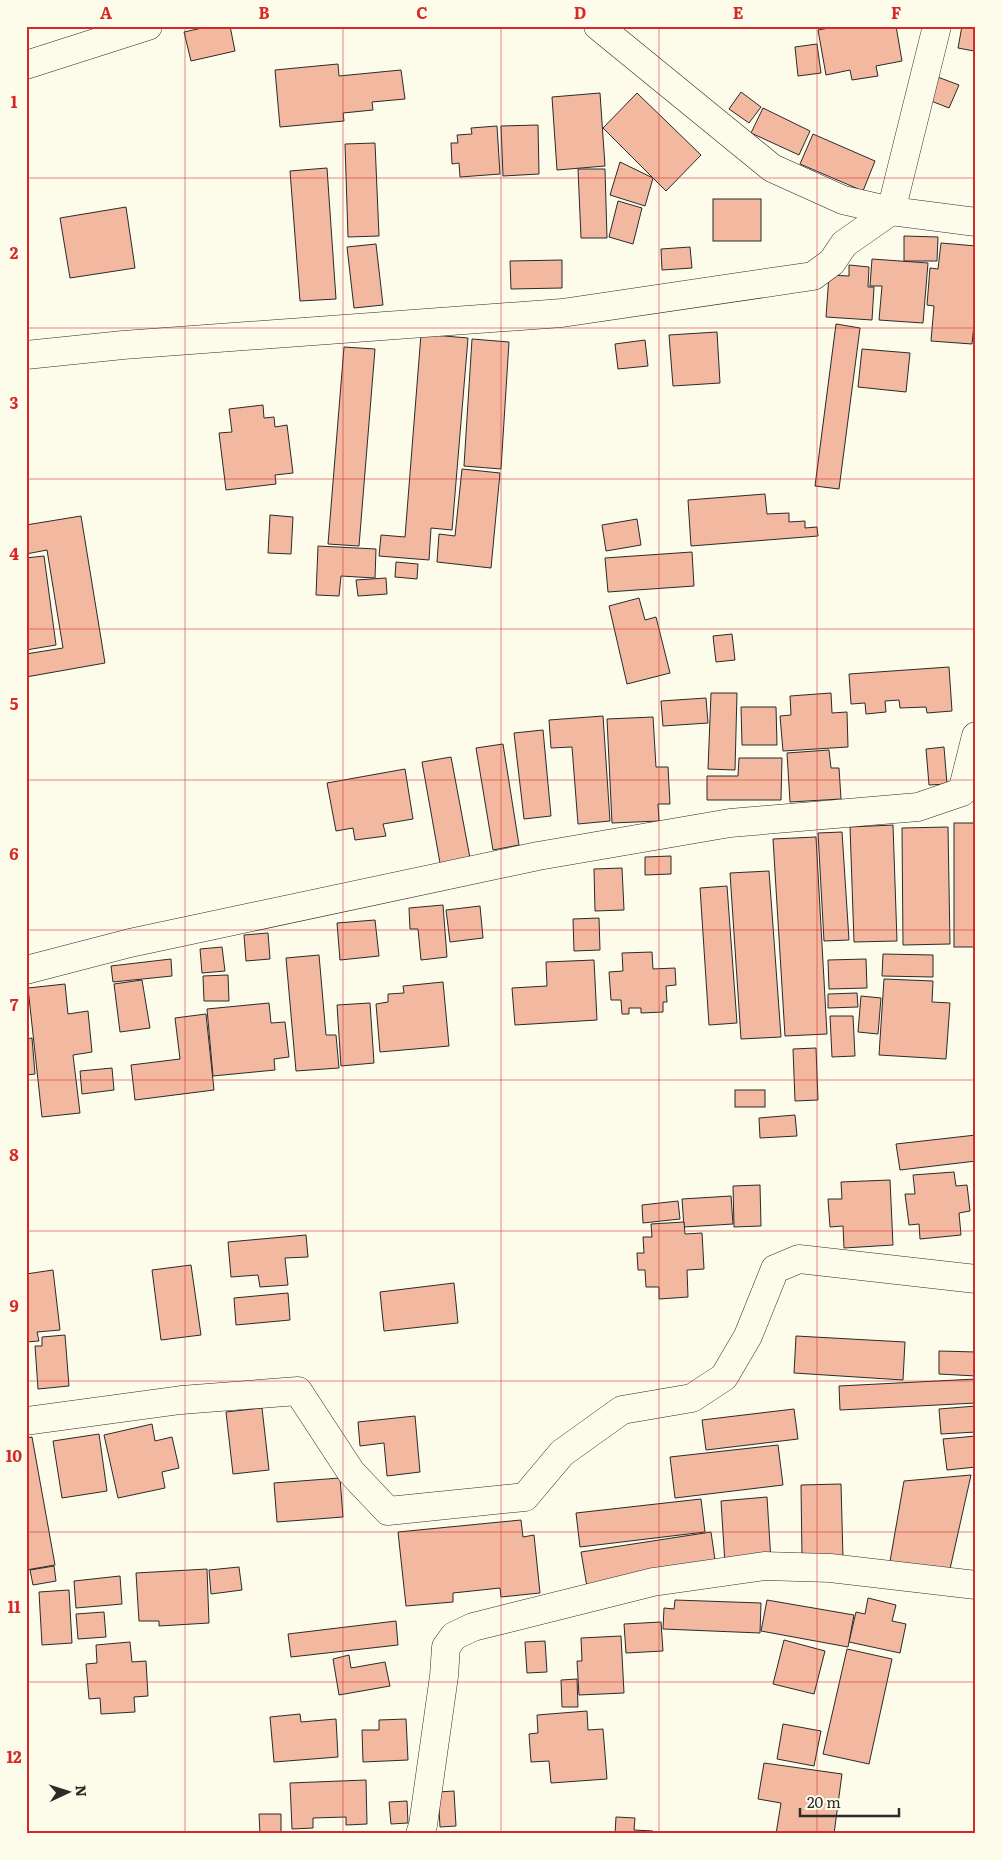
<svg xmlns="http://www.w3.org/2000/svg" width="1002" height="1860" viewBox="0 0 1002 1860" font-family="Literata,serif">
<rect width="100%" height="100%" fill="#fdfbea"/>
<!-- building -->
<g fill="#f2b8a0" stroke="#2b2b2b">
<polygon points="211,26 230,26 235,51 191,61 184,32"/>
<polygon points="840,26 896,26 902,61 876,66 878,76 852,80 850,70 826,75 818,30"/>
<polygon points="962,26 976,26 974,51 958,48"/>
<polygon points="817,44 821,73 798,76 795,47"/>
<polygon points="338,64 339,76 401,70 405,99 372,102 373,110 343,113 344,121 280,127 275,70"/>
<polygon points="935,76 959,85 949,108 926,99"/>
<polygon points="741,92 761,107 749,123 729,109"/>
<polygon points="600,93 605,166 557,170 552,97"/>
<polygon points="637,93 701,155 666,191 603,128"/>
<polygon points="763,108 810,131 799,155 751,133"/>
<polygon points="538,125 539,174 503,176 501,126"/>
<polygon points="497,126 500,174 460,177 459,163 452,164 451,143 458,143 457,135 472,134 471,128"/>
<polygon points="813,134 875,161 863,191 800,164"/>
<polygon points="375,143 379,236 348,237 345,144"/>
<polygon points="620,162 653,178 645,206 610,195"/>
<polygon points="327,168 336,299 300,301 290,171"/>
<polygon points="578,169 605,169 607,238 581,238"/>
<rect x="713" y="199" width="48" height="42"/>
<polygon points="618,201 642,208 633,244 609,237"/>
<polygon points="126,207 135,268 70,278 60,218"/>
<polygon points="904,236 938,237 937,261 904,261"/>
<polygon points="941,243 976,246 976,305 972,344 931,341 934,306 927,305 930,268 938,269"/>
<polygon points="376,244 383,305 354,308 347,247"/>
<polygon points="690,247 692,268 662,270 661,249"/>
<polygon points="872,259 928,263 923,323 879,320 882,286 870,286"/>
<polygon points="562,260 562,288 511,289 510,261"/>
<polygon points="849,265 869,267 868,287 874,287 872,320 826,317 829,275 849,276"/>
<polygon points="836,324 860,328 839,489 815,486"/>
<polygon points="717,332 720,383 673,386 669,335"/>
<polygon points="421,334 468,338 452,530 431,528 429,560 379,556 381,535 405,537"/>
<polygon points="472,339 509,342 501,469 464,466"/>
<polygon points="645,340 648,366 618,369 615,344"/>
<polygon points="344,347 375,349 359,546 328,544"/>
<polygon points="862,349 910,353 906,392 858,387"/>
<polygon points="263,405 264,418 274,417 275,427 287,425 293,473 275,475 276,484 226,490 219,433 232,432 229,409"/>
<polygon points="462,469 500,473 491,568 437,562 439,534 455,536"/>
<polygon points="765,494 767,514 789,513 789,522 805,521 805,528 817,527 818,536 691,546 688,500"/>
<polygon points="270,515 293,517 291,554 268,553"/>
<polygon points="81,516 105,663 26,677 26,654 63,648 47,550 26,554 26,525"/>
<polygon points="637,519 641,545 606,551 602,525"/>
<polygon points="318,546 376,549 375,578 341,576 339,596 316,595"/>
<polygon points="692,552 694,586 608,592 605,558"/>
<polygon points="44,556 56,645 26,650 26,558"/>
<polygon points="396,562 418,564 417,579 395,577"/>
<polygon points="386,578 387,594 358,596 356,580"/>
<polygon points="639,598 645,620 656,617 670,673 627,684 609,606"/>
<polygon points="732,634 735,660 716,662 713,636"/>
<polygon points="949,667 952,711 927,713 926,707 900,708 899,700 885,701 886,712 866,714 865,703 851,704 849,674"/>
<polygon points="711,693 737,693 735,770 708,769"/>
<polygon points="831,693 832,713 847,712 848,747 783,751 780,716 791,715 790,696"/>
<polygon points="706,698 708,723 663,726 661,701"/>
<polygon points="741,707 776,707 777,745 742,745"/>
<polygon points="603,716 610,821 578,824 572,747 551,748 549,720"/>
<polygon points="653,717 656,767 668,767 670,804 658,804 659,821 612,823 607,719"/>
<polygon points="543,730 551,816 524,819 514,733"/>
<polygon points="503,744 519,845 493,850 476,748"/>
<polygon points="944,747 947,784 929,785 926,749"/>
<polygon points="829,750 831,768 839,768 841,799 790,802 787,753"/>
<polygon points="451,757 470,858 440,863 422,762"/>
<polygon points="739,758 782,758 781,800 707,800 707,776 738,776"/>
<polygon points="405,769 413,819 383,824 386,836 355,840 353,828 336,831 327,783"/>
<rect x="954" y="823" width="22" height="124"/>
<polygon points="893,825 897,941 854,942 850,827"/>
<polygon points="948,827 950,944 903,945 902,828"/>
<polygon points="842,832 849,940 824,941 818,833"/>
<polygon points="816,837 827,1034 785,1036 773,839"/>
<polygon points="671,856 671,874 645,875 645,857"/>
<polygon points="622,868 624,910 595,911 594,869"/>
<polygon points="769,871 781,1037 741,1039 730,873"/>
<polygon points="727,886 737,1023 709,1025 700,888"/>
<polygon points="443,905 447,957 421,960 418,929 410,929 409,908"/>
<polygon points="480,906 483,938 450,942 446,910"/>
<polygon points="599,918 600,950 574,951 573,919"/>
<polygon points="375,920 379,956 340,960 337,923"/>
<polygon points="268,933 270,959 246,961 244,935"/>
<polygon points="222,947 225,971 202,973 200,949"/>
<polygon points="652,952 653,969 675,968 676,985 666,986 667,1002 663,1002 663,1012 641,1013 641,1008 629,1008 629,1014 622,1014 621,1000 611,1000 609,972 623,971 622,953"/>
<polygon points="883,954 933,955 933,977 882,976"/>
<polygon points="319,955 326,1035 336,1035 339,1068 296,1071 286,958"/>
<polygon points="171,959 172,976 113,982 111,966"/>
<polygon points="866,959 867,988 829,989 828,960"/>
<polygon points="594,960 597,1020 515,1025 512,988 547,986 546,962"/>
<polygon points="228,975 229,1001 204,1001 203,976"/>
<polygon points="884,979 933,981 932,1002 950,1003 946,1059 879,1055"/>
<polygon points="142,980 150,1028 120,1032 114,984"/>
<polygon points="443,982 449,1046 380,1052 376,1004 388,1002 388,994 404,993 403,986"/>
<polygon points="65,984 68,1014 88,1011 92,1052 73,1055 80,1113 42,1117 28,988"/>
<polygon points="857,993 858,1007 828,1008 828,994"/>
<polygon points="861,996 881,998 878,1034 858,1032"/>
<polygon points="269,1003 271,1023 285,1022 289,1057 274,1059 275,1070 213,1076 207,1009"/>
<polygon points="370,1003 374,1063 341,1066 337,1005"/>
<polygon points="206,1014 214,1090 135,1100 131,1065 180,1059 175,1018"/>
<polygon points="830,1016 853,1016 855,1056 832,1057"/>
<polygon points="32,1038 35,1074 26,1075 26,1039"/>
<polygon points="816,1048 818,1100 795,1101 793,1049"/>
<polygon points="112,1068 114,1090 82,1094 80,1071"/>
<rect x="735" y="1090" width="30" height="17"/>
<polygon points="795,1115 797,1136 760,1138 759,1118"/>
<polygon points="976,1135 976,1161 900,1170 896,1144"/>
<polygon points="954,1172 956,1186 967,1185 970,1211 959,1213 961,1235 920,1239 919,1224 909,1225 905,1194 915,1194 913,1175"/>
<polygon points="890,1180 893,1245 844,1248 843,1226 830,1227 828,1199 842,1199 841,1182"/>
<polygon points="760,1185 761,1226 734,1227 733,1186"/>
<polygon points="731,1196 733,1224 684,1227 682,1199"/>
<polygon points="678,1201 680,1219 643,1223 642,1205"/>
<polygon points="684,1222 685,1234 702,1233 704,1269 687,1270 688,1297 659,1299 659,1287 646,1287 645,1270 638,1270 637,1253 644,1253 643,1237 652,1237 651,1224"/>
<polygon points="306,1235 308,1257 285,1258 288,1285 260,1287 258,1275 231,1277 228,1242"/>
<polygon points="191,1265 201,1335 161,1340 152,1270"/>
<polygon points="53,1270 60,1330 37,1332 39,1341 26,1342 26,1274"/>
<polygon points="454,1283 458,1323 384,1331 380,1292"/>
<polygon points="288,1293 290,1320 236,1325 234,1298"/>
<polygon points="65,1335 69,1386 38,1389 35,1346 42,1346 42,1337"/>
<polygon points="796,1336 905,1342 903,1380 794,1373"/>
<polygon points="939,1351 976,1352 976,1376 939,1374"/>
<polygon points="976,1379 976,1403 840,1410 839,1386"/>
<polygon points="976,1406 976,1432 941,1434 939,1409"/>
<polygon points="262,1408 269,1470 233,1474 226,1412"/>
<polygon points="794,1409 798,1439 706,1450 702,1420"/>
<polygon points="415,1416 420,1472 387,1476 384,1443 360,1446 358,1422"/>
<polygon points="152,1424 155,1441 172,1437 179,1468 162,1472 165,1488 118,1498 104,1435"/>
<polygon points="99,1434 107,1491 62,1498 53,1441"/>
<polygon points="976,1436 976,1467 947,1470 943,1439"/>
<polygon points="32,1437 55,1565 26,1570 26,1438"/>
<polygon points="778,1445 783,1485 675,1498 670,1457"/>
<polygon points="971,1475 948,1578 889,1567 904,1481"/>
<polygon points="340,1478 343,1517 277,1522 274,1483"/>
<polygon points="841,1484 843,1558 802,1558 801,1485"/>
<polygon points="767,1497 771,1561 725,1564 721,1501"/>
<polygon points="701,1499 705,1532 580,1547 576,1513"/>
<polygon points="521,1520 523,1537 534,1535 540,1593 501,1597 500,1588 453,1593 453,1602 406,1606 398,1532"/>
<polygon points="711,1532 716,1567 587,1587 581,1552"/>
<polygon points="54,1566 56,1581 33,1585 30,1570"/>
<polygon points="239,1567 242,1590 211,1594 209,1570"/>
<polygon points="207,1569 209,1623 159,1626 159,1621 139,1621 136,1573"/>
<polygon points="120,1576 122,1604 76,1608 74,1581"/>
<polygon points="69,1590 72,1643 42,1645 39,1592"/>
<polygon points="868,1598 896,1605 892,1621 906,1624 900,1653 849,1642 856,1612 865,1614"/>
<polygon points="675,1600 761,1603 760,1633 663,1629 664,1608 674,1609"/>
<polygon points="767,1600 854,1615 848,1647 761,1631"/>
<polygon points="104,1612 106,1637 78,1639 76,1614"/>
<polygon points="396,1621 398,1645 291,1657 288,1634"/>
<polygon points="661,1622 663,1651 626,1653 624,1624"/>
<polygon points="621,1636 624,1693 579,1695 577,1661 582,1661 581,1638"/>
<polygon points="784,1640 825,1651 814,1694 773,1684"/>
<polygon points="545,1641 547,1672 527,1673 525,1642"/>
<polygon points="130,1642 132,1662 146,1661 148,1696 134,1697 135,1712 101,1714 100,1698 89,1699 86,1664 97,1663 96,1645"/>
<polygon points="847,1649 892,1659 869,1764 823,1754"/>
<polygon points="349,1655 351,1668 385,1662 390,1686 339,1695 333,1659"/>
<polygon points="577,1679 578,1707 562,1707 561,1680"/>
<polygon points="587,1711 588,1730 603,1729 607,1779 551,1783 549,1761 531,1762 529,1734 538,1733 537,1715"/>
<polygon points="300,1714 301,1722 336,1719 338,1757 274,1762 270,1717"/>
<polygon points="406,1719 408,1760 363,1762 362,1730 379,1730 379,1720"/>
<polygon points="783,1724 821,1731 814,1766 777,1759"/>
<polygon points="764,1763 842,1774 834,1834 776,1834 781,1803 758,1799"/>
<polygon points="366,1780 367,1824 346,1825 346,1817 313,1818 313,1828 292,1829 290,1783"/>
<polygon points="454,1791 456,1826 440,1827 438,1792"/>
<polygon points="407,1801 408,1823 391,1824 389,1802"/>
<polygon points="259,1814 281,1814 281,1834 260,1834"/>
<polygon points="616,1817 635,1818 634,1830 653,1831 653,1834 615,1834"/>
</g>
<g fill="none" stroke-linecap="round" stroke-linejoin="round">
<!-- street casing -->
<g stroke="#2b2b2b" stroke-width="29">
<g id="street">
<polyline points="598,26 772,168 843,200 891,211 976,222"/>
<polyline points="26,65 148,26"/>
<polyline points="26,355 123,345 562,313 813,276 832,262 844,244 891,211 937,26"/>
<polyline points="26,970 130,943 538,856 730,823 918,807 962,792 976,736"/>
<polyline points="26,1421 181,1400 298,1391 351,1472 388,1511 525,1497 562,1453 622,1410 692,1398 724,1377 748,1336 775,1269 799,1259 976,1279"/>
<polyline points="420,1834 423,1825 444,1676 446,1647 454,1636 473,1627 653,1582 764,1566 830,1568 976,1585"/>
</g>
</g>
<!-- street -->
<use href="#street" stroke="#fdfbea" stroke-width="28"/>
</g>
<!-- grid -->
<path fill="none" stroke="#d62828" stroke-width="1" stroke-opacity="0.55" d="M185 26V1834M343 26V1834M501 26V1834M659 26V1834M817 26V1834M26 178H976M26 328H976M26 479H976M26 629H976M26 780H976M26 930H976M26 1080H976M26 1231H976M26 1381H976M26 1532H976M26 1682H976"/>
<!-- border -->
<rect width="1002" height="1860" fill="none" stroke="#fdfbea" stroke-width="55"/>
<!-- north arrow -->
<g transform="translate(68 1792) rotate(86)" stroke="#fdfbea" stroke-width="4" paint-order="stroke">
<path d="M0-4L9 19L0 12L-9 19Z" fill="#2b2b2b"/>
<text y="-8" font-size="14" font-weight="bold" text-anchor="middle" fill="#2b2b2b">N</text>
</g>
<!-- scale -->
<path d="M800 1808v8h99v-8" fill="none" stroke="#2b2b2b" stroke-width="2.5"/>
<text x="807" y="1808" font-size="15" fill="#2b2b2b" stroke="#fdfbea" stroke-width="4" paint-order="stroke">20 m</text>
<rect x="28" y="28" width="946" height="1804" fill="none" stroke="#d62828" stroke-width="2"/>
<g font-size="16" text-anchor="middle" font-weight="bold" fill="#d62828">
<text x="106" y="19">A</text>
<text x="264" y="19">B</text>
<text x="422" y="19">C</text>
<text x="580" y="19">D</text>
<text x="738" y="19">E</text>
<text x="896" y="19">F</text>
<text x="14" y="108">1</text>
<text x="14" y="259">2</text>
<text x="14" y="409">3</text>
<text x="14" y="560">4</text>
<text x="14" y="710">5</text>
<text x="14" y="860">6</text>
<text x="14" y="1011">7</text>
<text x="14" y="1161">8</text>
<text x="14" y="1312">9</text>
<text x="14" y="1462">10</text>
<text x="14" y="1613">11</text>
<text x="14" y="1763">12</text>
</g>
</svg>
